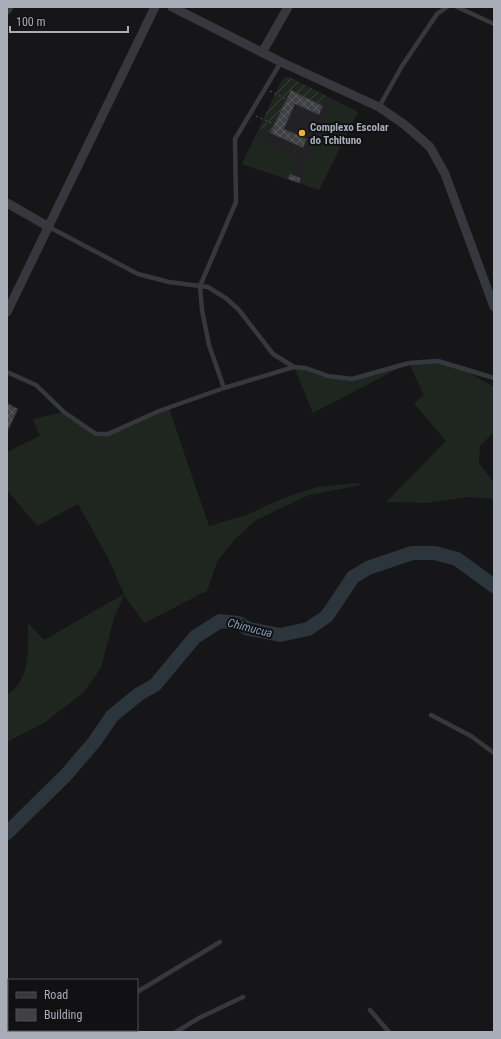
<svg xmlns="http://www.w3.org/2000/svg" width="501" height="1039" viewBox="0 0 501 1039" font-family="'Roboto Condensed',sans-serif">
<defs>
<pattern id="garden-furrows" width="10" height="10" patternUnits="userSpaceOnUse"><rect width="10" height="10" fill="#1e261f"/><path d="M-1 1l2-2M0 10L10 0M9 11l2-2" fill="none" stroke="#3c433d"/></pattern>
<pattern id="building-cross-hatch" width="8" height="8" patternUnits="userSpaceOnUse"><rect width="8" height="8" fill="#404145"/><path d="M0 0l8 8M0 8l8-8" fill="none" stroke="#595a5e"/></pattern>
</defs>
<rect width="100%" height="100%" fill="#161618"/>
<!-- built -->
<polygon fill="#222225" points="289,77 358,112 319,190 242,164 281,82 284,78"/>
<!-- grass -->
<g fill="#1e261f">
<polygon points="334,100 358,112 319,190 299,183 309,152"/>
<polygon points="255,137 297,156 288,179 242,164"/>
<polygon points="438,361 465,370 494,387 494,432 480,446 479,463 494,483 494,499 469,497 427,503 386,502 446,441 414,403 424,395 409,363 313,413 294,367 306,368 328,376 352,379 409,363"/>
<path d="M169 408 209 526 246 515 286 497 317 487 358 483 361 485 309 495 256 520 235 539 217 562 207 591 144 623 124 595 114 618 101 668 83 693 44 723 7 742V695C31 679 28 649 28 623L44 640 124 594 109 560 78 504 37 526 7 490V452L40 436 33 419 64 412 96 434H108Z"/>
</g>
<!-- garden -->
<polygon fill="url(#garden-furrows)" points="289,77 327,96 323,106 291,90 270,133 259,128 281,82 284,78"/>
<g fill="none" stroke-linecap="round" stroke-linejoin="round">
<!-- river -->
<polyline stroke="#2c353c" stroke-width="14" points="7,833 66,775 95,741 112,716 139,694 155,685 195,637 220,621 238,623 249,629 280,635 308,629 327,616 353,577 368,568 412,553 435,553 457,559 494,586"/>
</g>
<!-- building -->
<g fill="url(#building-cross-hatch)" stroke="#303034">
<polygon points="291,90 323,106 319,115 295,104 284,129 307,139 303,148 270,133"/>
<polygon points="290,174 301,178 299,183 288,179"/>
<polygon points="7,403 18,409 7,432"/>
</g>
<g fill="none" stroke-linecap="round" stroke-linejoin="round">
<!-- path -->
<g stroke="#3d3f44" stroke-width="1.5" stroke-dasharray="2 3" stroke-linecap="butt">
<polyline points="270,91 286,99"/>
<polyline points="256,116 274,124"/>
</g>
<!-- lane -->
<g stroke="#37383d" stroke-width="4.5">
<polyline points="457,7 494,24"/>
<polyline points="379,107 402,66 437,14 447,7"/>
<polyline points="49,227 138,274 169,282 208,287 227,299 239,310 273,354 294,367"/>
<polyline points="7,372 36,385 64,412 96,434 108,434 159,411 224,388 294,367 306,368 328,376 352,379 409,363 438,361 494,378"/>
<polyline points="224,388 209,345 202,310 200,286 236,202 235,139 281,62"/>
<polyline points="431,715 471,736 494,753"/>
<polyline points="137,992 220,942"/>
<polyline points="370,1010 389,1032"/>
<polyline points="60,1032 67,1030"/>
<polyline points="176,1032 199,1018 243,997"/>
</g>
<!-- street -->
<g stroke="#37383d" stroke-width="9">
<polyline points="172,7 281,62 379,107 405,125 430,147 445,174 494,307"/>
<polyline points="7,10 9,7"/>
<polyline points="263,51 288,7"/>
<polyline points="7,203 49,227"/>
<polyline points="7,312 155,7"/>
</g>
</g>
<!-- markers -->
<circle fill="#f2b134" stroke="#111113" stroke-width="1.5" cx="302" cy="133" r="4"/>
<g text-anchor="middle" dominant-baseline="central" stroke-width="4" stroke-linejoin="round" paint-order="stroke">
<!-- poi labels -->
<g font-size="11" font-weight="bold" fill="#a8adb8" stroke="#111113" text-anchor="start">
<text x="310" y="127">Complexo Escolar<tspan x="310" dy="13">do Tchituno</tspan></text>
</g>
<!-- water labels -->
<g font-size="12" font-style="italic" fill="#7f9bb3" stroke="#111113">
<text transform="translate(250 628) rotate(14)">Chimucua</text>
</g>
</g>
<!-- border -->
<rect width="501" height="1039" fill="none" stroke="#a8adb8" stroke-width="16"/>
<!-- legend -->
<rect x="8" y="979" width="130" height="52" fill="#111113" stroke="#4d4f55"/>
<rect x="16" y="992" width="20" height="6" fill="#37383d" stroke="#4d4f55"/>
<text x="44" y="999" font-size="12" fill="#a8adb8">Road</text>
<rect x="16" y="1009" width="20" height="12" fill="#404145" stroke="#4d4f55"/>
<text x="44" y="1019" font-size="12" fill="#a8adb8">Building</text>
<!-- scale -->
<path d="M10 26v6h118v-6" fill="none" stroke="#a8adb8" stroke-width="2"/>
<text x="16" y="26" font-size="12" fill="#a8adb8" stroke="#111113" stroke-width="3" paint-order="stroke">100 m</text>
</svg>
